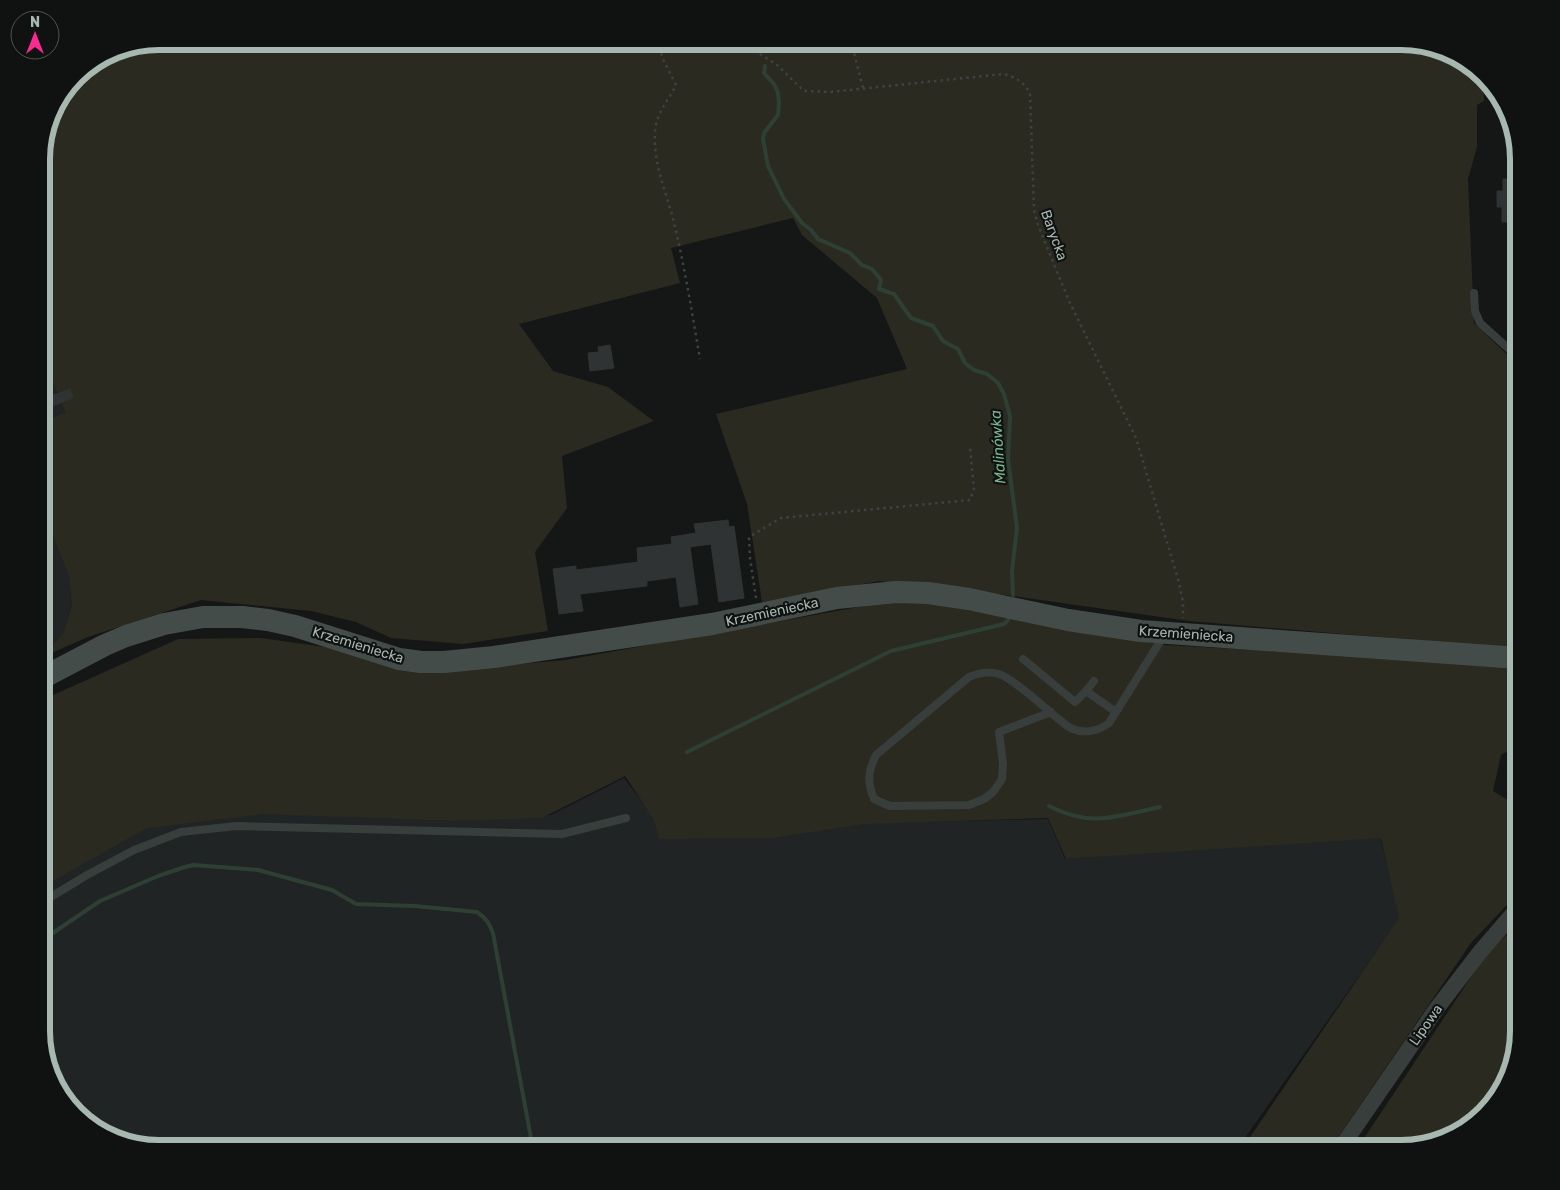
<svg xmlns="http://www.w3.org/2000/svg" width="1560" height="1190" viewBox="0 0 1560 1190" font-family="Rubik,sans-serif">
<rect width="100%" height="100%" fill="#151717"/>
<!-- built -->
<g fill="#212424">
<polygon points="42,355 65,412 42,423"/>
<polygon points="42,509 69,577 72,605 63,634 42,655"/>
<polygon points="624,778 654,818 863,823 1048,819 1065,859 1380,836 1400,918 1237,1149 159,1149 87,1124 54,1083 41,1038 41,886 144,828 265,813 453,821 551,815"/>
</g>
<!-- green -->
<g fill="#2a2a21">
<polygon points="159,41 1401,41 1473,66 1483,78 1484,101 1477,105 1477,147 1468,179 1474,323 1519,366 1519,649 1189,621 998,594 879,581 762,602 747,504 716,414 907,369 877,298 802,235 793,218 671,248 680,283 519,324 553,371 608,387 654,421 562,456 567,508 535,552 548,631 463,644 391,638 356,622 311,611 201,600 88,637 42,657 42,655 63,634 72,605 69,577 42,509 42,423 65,412 42,355 42,151 54,107 81,71 114,50"/>
<polygon points="897,600 991,608 1034,623 1165,645 1519,665 1519,745 1501,755 1493,791 1519,807 1519,892 1471,943 1330,1149 1242,1149 1399,918 1381,838 1066,859 1048,818 864,824 772,838 659,839 654,820 625,776 542,818 453,821 264,814 147,828 42,887 42,700 178,639 261,638 339,649 427,672 566,660"/>
<polygon points="1519,922 1519,1031 1494,1103 1453,1137 1401,1149 1357,1149 1483,959"/>
</g>
<g fill="none" stroke-linecap="round" stroke-linejoin="round">
<!-- stream -->
<g stroke="#2d4033" stroke-width="4">
<polyline points="763,41 766,51"/>
<polyline points="765,66 764,73 774,84 778,93 779,103 778,115 764,133 763,139 768,166 784,199 802,223 811,230 818,239 850,253 862,265 872,269 881,280 879,289 894,294 911,318 933,326 943,341 958,349 965,363 974,370 987,374 998,383 1004,394 1010,416 1008,459 1017,528 1012,571 1013,595"/>
<polyline points="687,752 891,651 1004,624 1008,620"/>
<path d="M1049 806C1091 828 1117 816 1160 807"/>
<path d="M41 941 100 901 158 876 185 867 193 865 258 870 332 890 356 904 415 906 477 912C486 918 489 923 493 933L533 1149"/>
</g>
</g>
<!-- building -->
<g fill="#303333" stroke="#2f3332">
<polygon points="1503,179 1519,179 1519,222 1502,222 1502,207 1497,207 1497,191 1503,191"/>
<polygon points="610,345 614,368 590,371 588,353 599,352 598,347"/>
<polygon points="70,389 73,398 42,410 42,399"/>
<polygon points="728,520 729,527 734,526 744,598 719,602 711,544 690,547 698,604 680,607 676,577 647,581 647,586 580,594 583,611 559,614 553,569 576,566 576,570 638,562 637,548 672,544 671,537 696,533 694,524"/>
</g>
<g fill="none" stroke-linecap="round" stroke-linejoin="round">
<!-- path -->
<g stroke="#3c4340" stroke-width="2.5" stroke-dasharray="2.5 4" stroke-linecap="butt">
<path d="M657 41 663 59 676 85C668 102 656 112 655 133 653 165 667 193 674 223 685 268 692 313 700 359"/>
<path d="M757 41 761 55 776 64 804 91 830 92 1003 74C1014 76 1024 82 1030 93L1034 210 1038 225 1069 301 1136 438 1178 579 1183 602V618"/>
<polyline points="851,41 863,88"/>
<polyline points="756,598 750,558 749,537 781,518 970,500 974,489 970,448"/>
</g>
<!-- lane -->
<g stroke="#383e3c" stroke-width="8">
<polyline points="1474,293 1475,311 1480,323 1519,358"/>
<polyline points="1023,659 1075,702 1086,691 1116,712"/>
<polyline points="1086,691 1094,681"/>
<path d="M1051 712 999 732 1003 764 1002 779 993 792 984 799 969 805 890 806 874 799C867 782 868 771 876 755L969 677C979 673 989 671 999 674 1014 679 1044 707 1057 718 1062 721 1067 727 1073 729 1084 734 1099 731 1109 723L1163 637"/>
<polyline points="41,903 87,875 134,850 181,832 236,826 562,834 626,818"/>
</g>
<!-- street -->
<polyline stroke="#383e3c" stroke-width="16" points="1340,1149 1437,1008 1480,952 1519,907"/>
<!-- secondary -->
<polyline stroke="#444c49" stroke-width="22" points="42,678 105,645 126,636 164,624 203,617 242,617 268,620 295,626 399,659 421,662 444,662 494,657 712,624 837,598 896,592 928,593 969,599 1068,620 1141,631 1519,658"/>
</g>
<g text-anchor="middle" dominant-baseline="central" stroke-width="4.5" stroke-linejoin="round" paint-order="stroke">
<!-- street labels -->
<g font-size="14" fill="#a6b8af" stroke="#101212">
<text transform="translate(1054 235) rotate(70)">Barycka</text>
<text transform="translate(772 612) rotate(-12)">Krzemieniecka</text>
<text transform="translate(1186 634) rotate(4)">Krzemieniecka</text>
<text transform="translate(358 645) rotate(17)">Krzemieniecka</text>
<text transform="translate(1426 1025) rotate(-55)">Lipowa</text>
</g>
<!-- water labels -->
<g font-size="15" font-style="italic" fill="#7cb48d" stroke="#101212">
<text transform="translate(998 447) rotate(-94)">Malinówka</text>
</g>
</g>
<!-- crop -->
<path d="M0 0H1560V1190H0ZM159 50H1401A109 109 0 0 1 1510 159V1031A109 109 0 0 1 1401 1140H159A109 109 0 0 1 50 1031V159A109 109 0 0 1 159 50Z" fill="#101212" fill-rule="evenodd"/>
<path fill="none" stroke="#a6b8af" stroke-width="6" d="M159 50H1401A109 109 0 0 1 1510 159V1031A109 109 0 0 1 1401 1140H159A109 109 0 0 1 50 1031V159A109 109 0 0 1 159 50Z"/>
<!-- north arrow -->
<g transform="translate(35 35)"><circle r="24" fill="#101212" stroke="#4c5451"/>
<path d="M0-4L9 19L0 12L-9 19Z" fill="#fa2a93"/>
<text y="-8" font-size="14" font-weight="bold" text-anchor="middle" fill="#a6b8af">N</text>
</g>
</svg>
